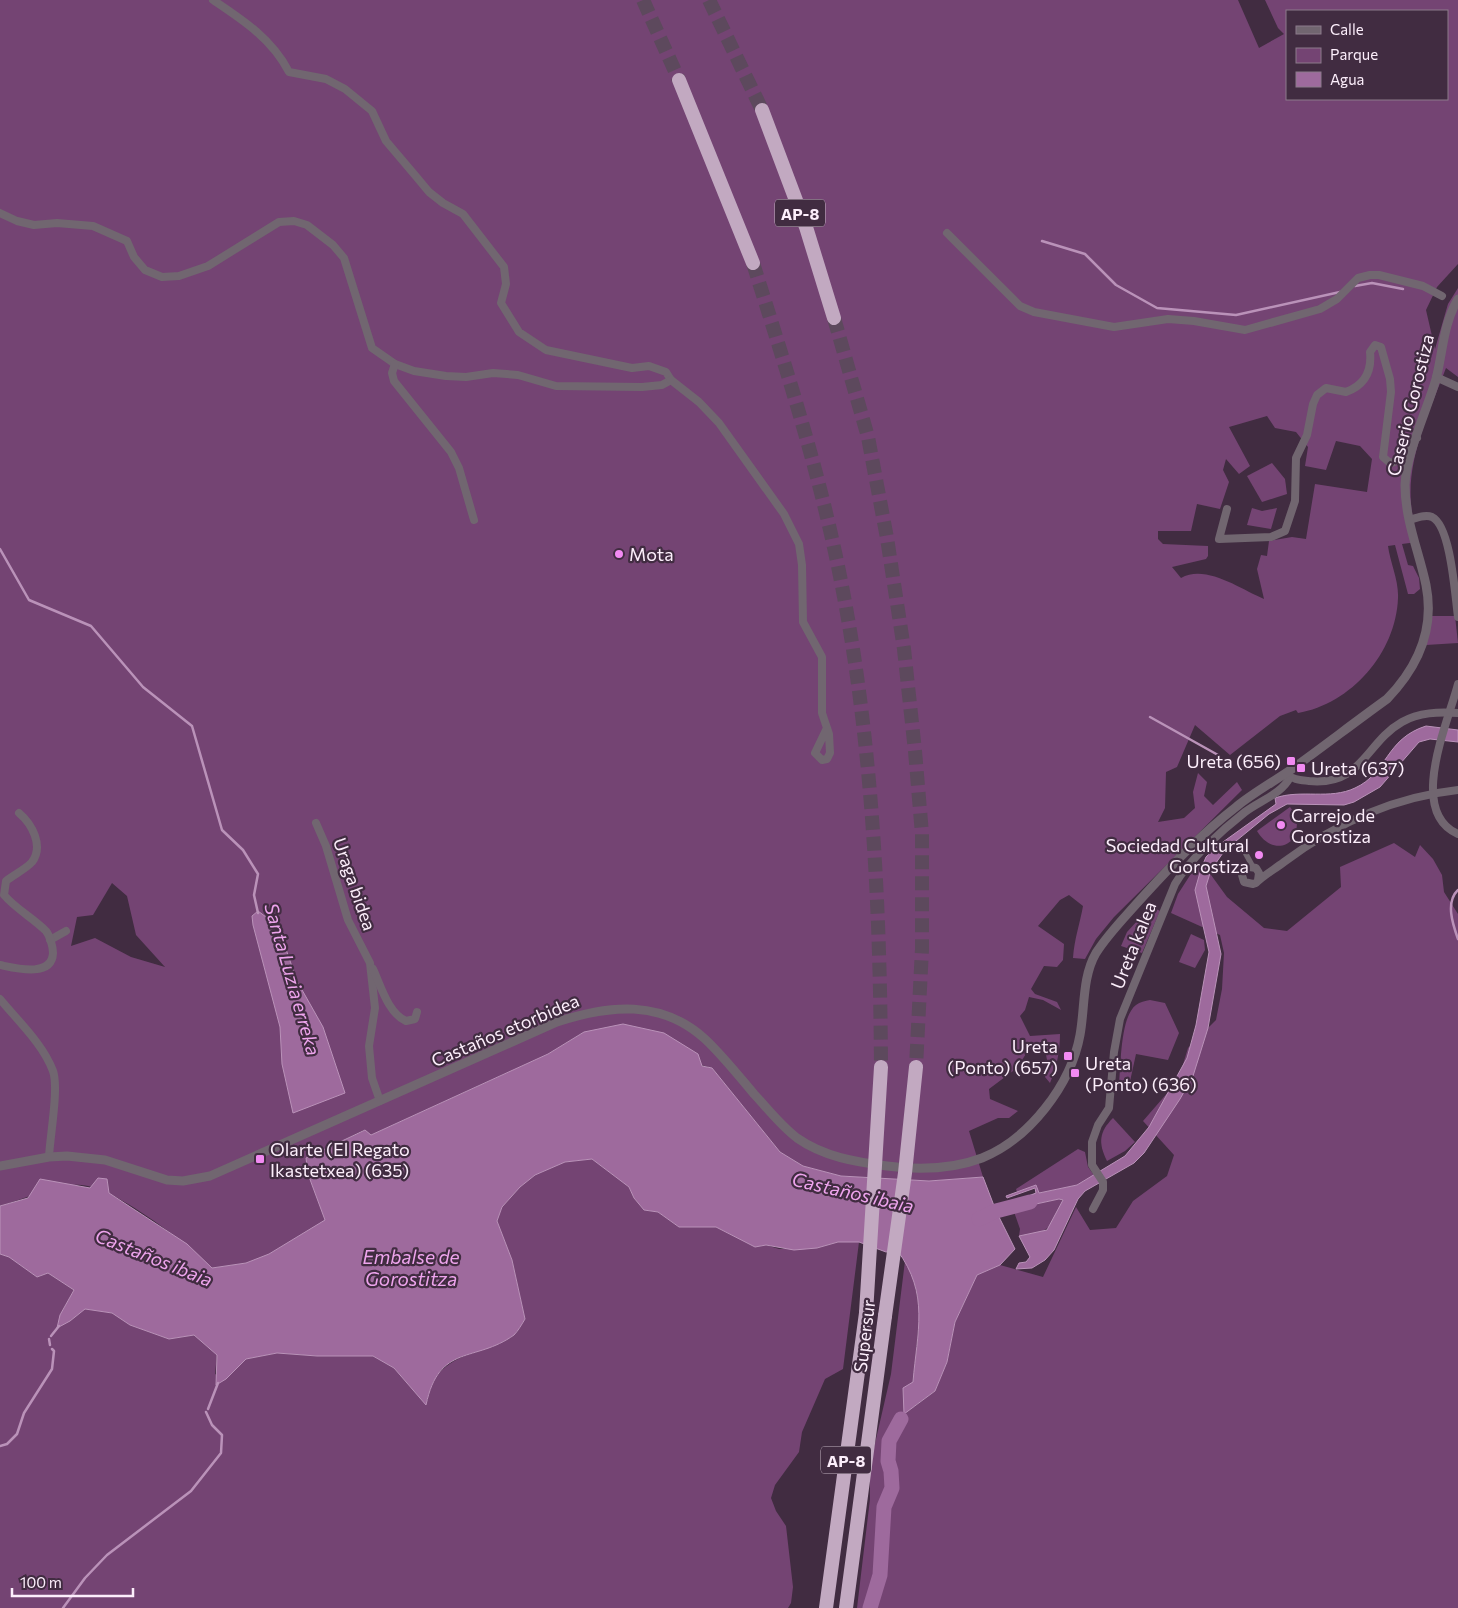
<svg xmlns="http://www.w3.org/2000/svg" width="1458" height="1608" viewBox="0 0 1458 1608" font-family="Commissioner,sans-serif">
<rect width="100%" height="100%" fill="#412c41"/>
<!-- green -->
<g fill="#744473" fill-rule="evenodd">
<path d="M0 0H1238L1259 48 1284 34 1278 28 1265 0H1458V264L1437 287 1426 310 1435 349 1448 304 1458 288V377L1446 368C1430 410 1407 458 1411 503 1412 516 1415 529 1417 542L1402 544 1408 565 1413 566 1419 578 1420 589 1414 594H1408L1395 545 1388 546C1390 562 1399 581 1398 598 1396 653 1351 704 1298 713L1296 710 1280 716 1230 755 1195 725 1177 767 1166 772 1165 808 1158 822 1184 818 1195 808 1193 792 1198 773 1207 782 1204 796 1213 805 1237 782 1242 790 1114 917 1096 939 1085 959 1073 958C1074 940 1080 923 1083 906L1069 895 1060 900 1038 926 1064 944 1063 960 1057 967 1044 966 1031 989 1035 994 1057 1002 1061 1010 1043 1000 1029 997 1025 1010 1020 1016 1030 1036 1060 1034C1060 1050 1057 1067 1050 1083L1045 1077 1047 1060 1045 1049H1029L1017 1068 989 1089 990 1099 1018 1111 1009 1118H998L969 1131 983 1177 929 1181 841 1176 803 1166 780 1152 712 1068 584 1032 548 1054 371 1135 364 1130 306 1158 308 1174 326 1220 269 1254 246 1263 212 1268C187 1244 108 1180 74 1185 49 1188 23 1199 0 1206ZM1287 11H1447V99H1287ZM1267 416 1275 428 1296 432 1308 447 1305 466 1326 470 1336 441 1360 446 1372 459 1367 492 1315 484 1306 539 1292 537 1269 541 1267 556 1261 555 1257 569 1264 599C1240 589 1206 564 1181 578L1172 567 1206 559 1208 556V546L1163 544 1158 539V531H1191L1197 504 1220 509 1229 482 1223 470 1226 459 1239 474 1250 466 1229 427ZM112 883 127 896 136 935 165 967 131 957 95 938 71 946 77 917 93 915Z"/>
<polygon points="1272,463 1285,479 1287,494 1262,502 1247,476"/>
<polygon points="1252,508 1262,511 1277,508 1271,529 1247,525"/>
<polygon points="1431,616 1455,616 1458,643 1426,645"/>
<path d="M1290 807C1298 816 1299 828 1293 839 1281 852 1265 845 1257 831Z"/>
<polygon points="1394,843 1415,857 1420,845 1433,859 1442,875 1444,892 1458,914 1458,1608 857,1608 870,1499 870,1465 891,1374 905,1261 913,1277 920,1311 913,1382 914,1407 935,1391 947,1362 955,1322 977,1275 1000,1265 1043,1277 1076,1207 1090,1230 1116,1228 1133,1201 1167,1176 1174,1155 1143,1121 1169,1091 1181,1071 1188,1048 1216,1020 1222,989 1224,953 1220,935 1171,913 1178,894 1196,866 1211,875 1227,897 1264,928 1287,931 1341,887 1340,867"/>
<polygon points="1151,906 1160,911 1142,953 1121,946 1127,932"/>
<polygon points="1191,934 1204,940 1205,950 1195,968 1179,962"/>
<path d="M1150 1000 1165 1003 1179 1033 1168 1060 1136 1054 1129 1086 1119 1084C1121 1066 1120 1017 1136 1005 1140 1002 1145 1001 1150 1000Z"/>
<path d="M1113 1118 1135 1142 1125 1151 1107 1161C1098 1143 1099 1132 1113 1118Z"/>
<polygon points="1078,1149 1085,1152 1088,1167 1094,1175 1077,1185 1039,1193 1036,1185 1017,1192 1016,1189"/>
<path d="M592 1159 629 1187 634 1198 644 1210 658 1212 679 1227H716L755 1247 766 1245 779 1249 817 1248 838 1242H859L843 1369 825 1379 802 1432 799 1452 775 1485 771 1498 776 1511 786 1526 793 1587 791 1603 788 1608H0V1254L9 1257 37 1277 48 1273 74 1290 60 1315 70 1321 85 1309 112 1313 130 1325 169 1339 194 1335 217 1355 215 1374 226 1379 246 1359 277 1353 317 1356H373L394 1368 426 1405C428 1398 428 1388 432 1382 455 1348 485 1356 514 1335 518 1331 522 1324 525 1319L512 1260 497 1221 502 1207 520 1187 535 1175 565 1162Z"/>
<path d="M1059 1199 1063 1201C1049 1230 1052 1231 1019 1236L1020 1229 1013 1209Z"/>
</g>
<!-- water -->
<g fill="#9e6a9d" stroke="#ba92b9">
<path d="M1426 726 1458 730V742L1430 739 1419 742 1380 787 1354 802 1344 805 1287 804 1269 814 1225 850 1211 870 1206 886 1221 954 1208 1028 1193 1076 1180 1099 1144 1153 1134 1163 1085 1191 1078 1199 1054 1250 1045 1260 1032 1268 1016 1269 1019 1263 1026 1262 1030 1257 1019 1236 1047 1230 1063 1200 1059 1199 1013 1209 1010 1203 1036 1193 1035 1188 1007 1198 1006 1196 1036 1185 1039 1193 1077 1185 1125 1156 1149 1127 1187 1058 1196 1025 1209 952 1195 890 1201 869 1206 857 1216 847 1276 804 1275 798C1301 789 1330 800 1355 788 1388 773 1385 739 1426 726Z"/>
<polygon points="258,911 278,926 297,981 323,1027 345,1093 293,1113 282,1064 280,1027 253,925 252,916"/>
<path d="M623 1024 664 1033 698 1054 702 1066 712 1068 780 1152 803 1166 841 1176 929 1181 983 1177 996 1211 1015 1249 1000 1265 977 1275 955 1322 947 1362 935 1391 904 1414 903 1388 913 1382C917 1332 930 1294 897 1250L886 1252 859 1242H838L817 1248 794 1250 766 1245 755 1247 716 1227H679L658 1212 644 1210 634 1198 629 1187 592 1159 565 1162 535 1175 520 1187 502 1207 497 1221 512 1260 525 1319C522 1324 518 1331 514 1335 475 1363 439 1343 426 1405L394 1368 373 1356H317L277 1353 246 1359 226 1379 216 1385 217 1355 194 1335 169 1339 130 1325 112 1313 85 1309 70 1321 57 1328 60 1315 74 1290 48 1273 37 1277 9 1257 0 1254V1206L28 1198 40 1179 90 1188 98 1178 107 1179 109 1193 187 1244 212 1268 246 1263 269 1254 325 1220 308 1174 306 1158 365 1130 371 1135 548 1054 584 1032Z"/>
</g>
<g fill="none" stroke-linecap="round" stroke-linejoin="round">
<!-- stream -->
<g stroke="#ba92b9" stroke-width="2.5">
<polyline points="1042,241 1085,254 1116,285 1157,308 1236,315 1340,292"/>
<polyline points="1355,286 1372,283 1403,289"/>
<polyline points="0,549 29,600 91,626 143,687 192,726 222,830 243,850 258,874 254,895 258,913"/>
<polyline points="1150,717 1218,755"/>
<path d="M1458 890C1445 902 1453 925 1458 939"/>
<polyline points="51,1336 59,1326"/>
<polyline points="49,1339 50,1345"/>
<polyline points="208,1409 218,1383"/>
<polyline points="0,1446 7,1444 17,1434 24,1413 52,1369 54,1351 52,1349"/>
<polyline points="63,1608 85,1578 107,1555 191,1491 221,1453 222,1435 212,1425 206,1412"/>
</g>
<!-- river -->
<g stroke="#9e6a9d" stroke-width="15">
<polyline points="979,1219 996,1211 1030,1202"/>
<polyline points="870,1608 880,1575 884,1507 892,1488 891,1471 888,1461 889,1441 901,1419"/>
</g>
<!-- motorway-tunnel -->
<g stroke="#5d495d" stroke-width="14" stroke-dasharray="14 7" stroke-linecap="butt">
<polyline points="643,0 679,80"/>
<polyline points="709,0 762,110"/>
<path d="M753 263C782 356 812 448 833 543 871 713 880 893 881 1067"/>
<polyline points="834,318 868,437 887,538 904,649 915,751 922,834 922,949 916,1067"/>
</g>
<!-- pedestrian -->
<polyline stroke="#716670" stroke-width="5.5" points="1241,845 1253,867"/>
<!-- minor -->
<g stroke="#716670" stroke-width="8">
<path d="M0 213 17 221 34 225 57 223 93 226 127 241 134 257 145 270 162 277 179 276 208 266 279 222 294 221 307 225 333 245 344 258 372 348 395 364 414 371 446 376 466 377 493 373 518 375 556 386 642 387 662 385 671 380 666 372 649 366 632 368 546 350 519 332 501 303 506 284 504 267 463 214 443 203 429 192 414 174 386 141 372 111 345 89 326 79 289 72C272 39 243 20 213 0"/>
<polyline points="947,233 1020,306 1034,312 1114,327 1168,319 1194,321 1245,330 1320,309 1337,299 1358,278 1370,275 1379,275 1423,286 1442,296"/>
<polyline points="395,364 392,373 394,381 451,452 459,468 474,520"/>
<polyline points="1436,377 1458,387"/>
<polyline points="671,380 699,402 719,423 784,514 799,544 802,565 803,622 822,657 822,713 829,734 830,753 827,759 822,760 815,753 827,728"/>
<path d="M1227 509 1219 539 1271 537 1285 531 1295 501 1296 458 1307 435 1313 404 1317 395 1326 388 1346 392C1365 385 1372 371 1370 352L1375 345 1381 347 1390 379 1391 392 1383 457 1390 463 1394 462 1408 443 1417 438"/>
<path d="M1409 520C1417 518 1425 514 1432 517 1451 526 1455 596 1458 617"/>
<path d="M1458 684C1448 723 1407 812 1458 834"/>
<path d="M1287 774C1293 780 1301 780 1309 781 1363 786 1365 743 1402 722 1419 712 1439 712 1458 713"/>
<polyline points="316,823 326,846 348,920 370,963 375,1008 369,1046 372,1078 380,1101"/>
<path d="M1258 880 1259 873 1256 868 1250 867 1244 869 1242 875 1244 882 1253 884 1256 883C1264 875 1275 869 1284 862 1335 824 1394 797 1458 790"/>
<polyline points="50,940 66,931"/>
<path d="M0 965C15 968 52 978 53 953 53 947 50 936 46 931 33 918 16 909 4 895L6 881C13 875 26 869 32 862 44 846 32 824 19 813"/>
<path d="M373 969C381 986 388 1013 406 1021L415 1019 417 1012"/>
<path d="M0 999C18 1021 43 1044 53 1071 59 1088 50 1136 49 1157"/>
<path d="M1093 1209 1103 1190V1182L1092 1165V1142L1098 1125 1109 1108 1114 1052 1120 1019 1175 884C1189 860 1222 830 1245 812 1259 801 1282 794 1290 777"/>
</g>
<!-- tertiary -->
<path stroke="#716670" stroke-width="9" d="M0 1166 49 1157 67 1156 105 1160 167 1180 183 1181 210 1176 557 1022C609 1005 661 999 705 1039 723 1056 738 1075 754 1094 768 1109 781 1126 797 1138 824 1157 856 1162 887 1166 918 1170 953 1169 982 1158 1029 1139 1071 1085 1080 1035 1085 1008 1082 977 1096 953 1108 934 1124 918 1139 901 1169 868 1201 834 1236 807 1253 793 1273 782 1292 769 1324 746 1355 722 1387 699 1417 668 1435 630 1426 585 1419 552 1405 520 1405 485 1406 454 1427 410 1436 379 1443 352 1443 324 1458 299"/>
<!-- motorway -->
<g stroke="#c2a9c1" stroke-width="14">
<polyline points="679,80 753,263"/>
<polyline points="762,110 806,227 834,318"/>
<polyline points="826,1608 866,1313"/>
<polyline points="846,1608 885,1316"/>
</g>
<!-- motorway-bridge -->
<g stroke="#c2a9c1" stroke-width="14">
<polyline points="866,1313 881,1067"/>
<polyline points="885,1316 905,1173 916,1067"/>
</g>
</g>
<!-- markers -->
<g fill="#f28af2" stroke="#412c41" stroke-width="2">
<circle cx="619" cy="554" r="5"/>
<rect x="1286" y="756" width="10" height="10" rx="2.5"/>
<rect x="1296" y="763" width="10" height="10" rx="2.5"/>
<circle cx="1281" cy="825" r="5"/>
<circle cx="1259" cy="855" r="5"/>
<rect x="1063" y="1051" width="10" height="10" rx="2.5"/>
<rect x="1070" y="1068" width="10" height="10" rx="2.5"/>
<rect x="255" y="1154" width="10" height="10" rx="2.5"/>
</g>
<g text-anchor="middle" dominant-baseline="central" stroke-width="4.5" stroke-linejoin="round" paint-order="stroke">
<!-- shield labels -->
<g fill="#412c41" stroke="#c4b4c3" stroke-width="1">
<rect x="775" y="199.5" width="50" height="27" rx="4"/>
<rect x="821" y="1446.5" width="50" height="27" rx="4"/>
</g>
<g font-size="16" font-weight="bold" fill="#fceefb">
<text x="800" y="213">AP-8</text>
<text x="846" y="1460">AP-8</text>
</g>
<!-- street labels -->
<g font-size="18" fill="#fceefb" stroke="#412c41">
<text transform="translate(1410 405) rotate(-76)">Caserio Gorostiza</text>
<text transform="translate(355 884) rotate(71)">Uraga bidea</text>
<text transform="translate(1133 945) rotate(-68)">Ureta kalea</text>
<text transform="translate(505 1030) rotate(-23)">Castaños etorbidea</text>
<text transform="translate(864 1336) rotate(-83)">Supersur</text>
</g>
<!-- poi labels -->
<g font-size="18" fill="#fceefb" stroke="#412c41" text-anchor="start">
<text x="629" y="554">Mota</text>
<text x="1281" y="761" text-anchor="end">Ureta (656)</text>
<text x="1311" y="768">Ureta (637)</text>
<text x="1291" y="815">Carrejo de<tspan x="1291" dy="21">Gorostiza</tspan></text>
<text x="1249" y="845" text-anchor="end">Sociedad Cultural<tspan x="1249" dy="21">Gorostiza</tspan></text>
<text x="1058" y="1046" text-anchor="end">Ureta<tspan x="1058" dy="21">(Ponto) (657)</tspan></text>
<text x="1085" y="1063">Ureta<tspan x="1085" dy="21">(Ponto) (636)</tspan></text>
<text x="270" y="1149">Olarte (El Regato<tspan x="270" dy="21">Ikastetxea) (635)</tspan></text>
</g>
<!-- water labels -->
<g font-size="19" font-style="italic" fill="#eea4ed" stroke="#412c41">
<text transform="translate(293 979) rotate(74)">Santa Luzia erreka</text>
<text transform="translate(853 1192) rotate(13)">Castaños ibaia</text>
<text x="411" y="1256">Embalse de<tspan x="411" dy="22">Gorostitza</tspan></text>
<text transform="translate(154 1257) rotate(22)">Castaños ibaia</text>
</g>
</g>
<!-- legend -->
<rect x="1286" y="10" width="162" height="90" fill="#412c41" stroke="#8c7a8b"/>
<rect x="1296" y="26" width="25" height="8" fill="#716670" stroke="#8c7a8b"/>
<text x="1330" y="35" font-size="15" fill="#fceefb">Calle</text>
<rect x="1296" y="48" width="25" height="15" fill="#744473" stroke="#8c7a8b"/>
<text x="1330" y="60" font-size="15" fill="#fceefb">Parque</text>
<rect x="1296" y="72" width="25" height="15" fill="#9e6a9d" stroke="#8c7a8b"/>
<text x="1330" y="85" font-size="15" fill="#fceefb">Agua</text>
<!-- scale -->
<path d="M12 1588v8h121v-8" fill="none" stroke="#fceefb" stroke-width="2.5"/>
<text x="20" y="1588" font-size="15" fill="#fceefb" stroke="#412c41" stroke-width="4" paint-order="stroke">100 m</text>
</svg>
